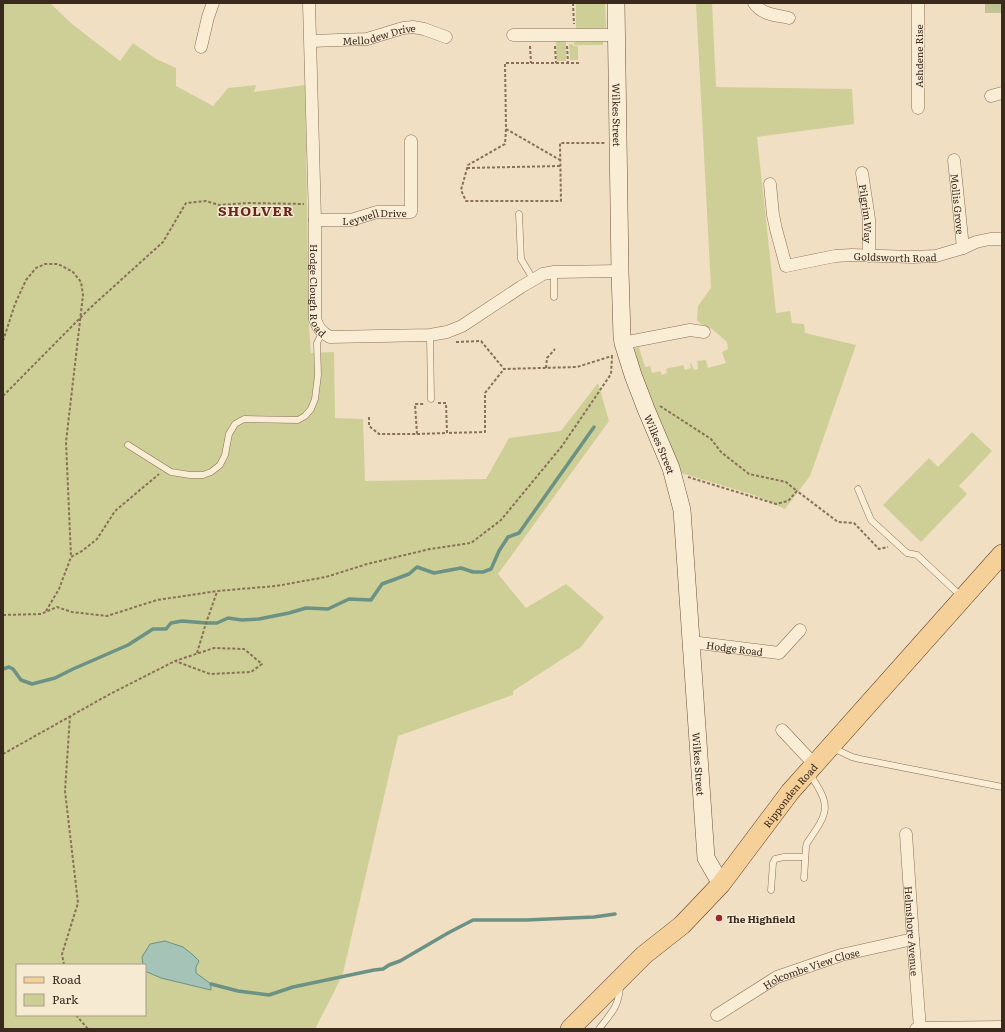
<svg xmlns="http://www.w3.org/2000/svg" width="1005" height="1032" viewBox="0 0 1005 1032" font-family="Literata,serif">
<rect width="100%" height="100%" fill="#f0dfc2"/>
<!-- green -->
<g fill="#cdcf96" fill-rule="evenodd">
<path d="M3 3H50L72 24 120 61 133 43 156 59 176 68V86L213 106 228 88 256 85 254 92 305 85 309 328 311 353 334 352 335 418 363 419 365 481 486 479 509 438 561 431 598 383 609 421 498 574 526 608 566 584 604 617 581 647 513 691V695L398 736 343 973 332 996 315 1029H3ZM17 965H145V1015H17Z"/>
<polygon points="576,3 605,3 606,28 576,29"/>
<path d="M696 3H712L716 87 852 89 854 124 757 137 776 313 790 311 792 323 804 324 805 333 856 345 810 476 785 509 754 495 681 473 669 440 650 400 638 371 634 351 635 348 639 347 645 367 650 366 652 373 660 371 662 375 667 373 666 369C672 367 678 367 683 365L685 370 691 368 690 363H691L693 368 695 370 698 369V367L697 361 706 360 708 368 726 363 722 352 728 349 727 342 712 329 701 324 697 320 698 306 711 288Z"/>
<polygon points="556,40 566,40 566,61 557,61"/>
<polygon points="603,41 603,45 574,45 574,42"/>
<polygon points="569,44 573,44 573,46 578,46 578,60 570,60"/>
<polygon points="972,432 992,451 959,486 967,494 921,542 883,505 929,458 938,467"/>
</g>
<!-- cemetery -->
<rect fill="#c2c395" x="985" y="3" width="17" height="10"/>
<!-- water -->
<polygon fill="#a5c3b7" stroke="#6b9285" points="165,941 183,947 192,954 199,961 196,967 196,973 211,984 211,990 161,978 145,971 145,965 143,965 142,957 150,944"/>
<g fill="none" stroke-linecap="round" stroke-linejoin="round">
<!-- stream -->
<g stroke="#6b9285" stroke-width="3.5">
<polyline points="3,669 9,667 13,669 21,680 32,684 55,678 73,669 128,645 153,629 166,629 171,623 182,621 206,623 217,623 228,618 242,620 259,619 289,613 306,608 328,609 349,599 371,600 382,584 409,574 417,567 434,573 461,568 473,572 483,572 491,569 499,551 508,537 519,533 594,427"/>
<polyline points="211,984 238,991 269,995 293,987 374,970 383,969 389,965 400,961 448,933 473,920 526,920 594,917 615,914"/>
</g>
<!-- lane casing -->
<g stroke="#8b6f58" stroke-width="7">
<g id="lane">
<polyline points="519,214 521,259 533,279"/>
<polyline points="554,272 554,297"/>
<polyline points="430,335 431,399"/>
<polyline points="128,445 171,472 190,475 203,475 211,472 220,465 225,455 229,434 235,424 244,419 298,420 305,416 311,409 315,399 318,375 317,343 322,333"/>
<polyline points="858,489 871,520 907,553 917,555 962,597"/>
<polyline points="833,748 852,757 860,759 1002,787"/>
<path d="M804 878 806 847 807 843C829 811 832 807 809 773"/>
<polyline points="771,890 773,863 775,859 784,857 805,857"/>
<path d="M599 1029C611 1013 619 1007 620 986"/>
</g>
</g>
<!-- street casing -->
<g stroke="#8b6f58" stroke-width="13">
<g id="street">
<path id="s1" d="M309 3 315 220V319C318 328 321 332 330 337L430 335 447 332 462 326 521 287 543 274 554 272 620 271"/>
<path d="M754 3C762 15 776 15 789 18"/>
<polyline points="918,3 918,108"/>
<polyline points="513,35 616,35"/>
<path id="s2" d="M311 41 367 39 403 28 413 27 424 29 446 37"/>
<polyline points="201,47 208,17 213,3"/>
<polyline points="991,96 1002,93"/>
<path id="s3" d="M954 160 963 248"/>
<path id="s4" d="M862 173 869 219V256"/>
<path id="s5" d="M770 184 773 215 776 229 786 266 835 256 852 255 912 257 936 256 963 248 976 242 990 239H1002"/>
<path id="s6" d="M315 220H351L377 212H411V141"/>
<polyline points="623,343 690,330 704,332"/>
<path id="s7" d="M691 642 779 653 800 630"/>
<polyline points="782,730 814,764"/>
<path id="s8" d="M906 834 913 939 920 1028"/>
<path id="s9" d="M717 1015 777 977 841 955 913 939"/>
<polyline points="916,1029 920,1028 1002,1027"/>
</g>
</g>
<!-- secondary casing -->
<g stroke="#6d503c" stroke-width="18">
<g id="secondary">
<path id="s10" d="M616 3 620 271 622 336 623 343 633 375 646 409 671 468 682 510 706 858 721 884"/>
</g>
</g>
<!-- primary casing -->
<g stroke="#593e2d" stroke-width="20">
<g id="primary">
<path id="s11" d="M570 1029 644 955 682 925 721 884 790 792 1002 554"/>
</g>
</g>
<!-- path -->
<g stroke="#8b6f58" stroke-width="2" stroke-dasharray="3 2" stroke-linecap="butt">
<polyline points="573,3 574,24"/>
<polyline points="530,46 531,63"/>
<polyline points="555,46 556,63"/>
<polyline points="567,46 568,63"/>
<polyline points="579,63 505,63 506,129 505,144 468,165 461,190 466,201 561,201 560,143 605,143"/>
<polyline points="506,129 560,160"/>
<polyline points="467,168 560,166"/>
<polyline points="3,341 15,304 26,280 36,268 45,264 58,264 73,272 81,282 83,295 66,442 71,557"/>
<polyline points="456,342 481,341 504,369 577,367 612,356 612,355"/>
<polyline points="546,368 547,358 555,349"/>
<polyline points="3,396 90,308 163,242 186,203 206,201 219,205 248,203 304,204"/>
<polyline points="438,403 446,403 447,433 485,432 485,393 504,369"/>
<polyline points="660,406 711,439 721,452 749,474 786,482 797,491"/>
<polyline points="369,417 369,426 379,434 417,434 415,404 424,404"/>
<polyline points="417,434 447,433"/>
<polyline points="688,477 776,504 788,501 797,491 838,522 854,523 879,549 888,547"/>
<polyline points="46,611 59,589 71,557 82,551 97,539 115,511 159,474"/>
<polyline points="3,615 41,614 57,607 72,612 107,616 157,600 217,591 276,586 326,577 367,564 430,549 471,543 501,520 562,446 611,374 612,357"/>
<polyline points="197,653 206,623 217,592"/>
<polyline points="3,754 110,694 175,661 214,648 244,649 262,664 251,672 210,674 175,661"/>
<polyline points="64,965 62,954 78,903 65,791 70,716"/>
<polyline points="76,1015 88,1029"/>
</g>
<!-- lane -->
<use href="#lane" stroke="#faedd6" stroke-width="6"/>
<!-- street -->
<use href="#street" stroke="#faedd6" stroke-width="12"/>
<!-- secondary -->
<use href="#secondary" stroke="#faedd6" stroke-width="17"/>
<!-- primary -->
<use href="#primary" stroke="#f5d199" stroke-width="19"/>
</g>
<!-- markers -->
<circle fill="#9d2530" stroke="#f7ead3" stroke-width="1.5" cx="719" cy="918" r="4"/>
<g text-anchor="middle" dominant-baseline="central" stroke-width="3" stroke-linejoin="round" paint-order="stroke">
<!-- street labels -->
<g font-size="10" fill="#3a291d" stroke="#f7ead3">
<text stroke="none"><textPath href="#s2" startOffset="69">Mellodew Drive</textPath></text>
<text transform="translate(918 56) rotate(-90)">Ashdene Rise</text>
<text stroke="none"><textPath href="#s10" startOffset="112">Wilkes Street</textPath></text>
<text stroke="none"><textPath href="#s3" startOffset="44">Mollis Grove</textPath></text>
<text stroke="none"><textPath href="#s4" startOffset="41">Pilgrim Way</textPath></text>
<text stroke="none"><textPath href="#s6" startOffset="60">Leywell Drive</textPath></text>
<text stroke="none"><textPath href="#s5" startOffset="194">Goldsworth Road</textPath></text>
<text stroke="none"><textPath href="#s1" startOffset="288">Hodge Clough Road</textPath></text>
<text stroke="none"><textPath href="#s10" startOffset="448">Wilkes Street</textPath></text>
<text stroke="none"><textPath href="#s7" startOffset="44">Hodge Road</textPath></text>
<text stroke="none"><textPath href="#s10" startOffset="772">Wilkes Street</textPath></text>
<text stroke="none"><textPath href="#s11" startOffset="322">Ripponden Road</textPath></text>
<text stroke="none"><textPath href="#s8" startOffset="97">Helmshore Avenue</textPath></text>
<text stroke="none"><textPath href="#s9" startOffset="106">Holcombe View Close</textPath></text>
</g>
<!-- poi labels -->
<g font-size="10" font-weight="bold" fill="#3a291d" stroke="#f7ead3" text-anchor="start">
<text x="727" y="918">The Highfield</text>
</g>
<!-- district labels -->
<g font-size="14" font-weight="bold" letter-spacing="1" fill="#69251b" stroke="#f7ead3">
<text x="256" y="210">SHOLVER</text>
</g>
</g>
<!-- border -->
<rect width="1005" height="1032" fill="none" stroke="#3a291d" stroke-width="8"/>
<!-- legend -->
<rect x="16" y="964" width="130" height="52" fill="#f7ead3" stroke="#ab9d8a"/>
<rect x="24" y="977" width="20" height="6" fill="#f5d199" stroke="#ab9d8a"/>
<text x="52" y="984" font-size="12" fill="#3a291d">Road</text>
<rect x="24" y="994" width="20" height="12" fill="#cdcf96" stroke="#ab9d8a"/>
<text x="52" y="1004" font-size="12" fill="#3a291d">Park</text>
</svg>
